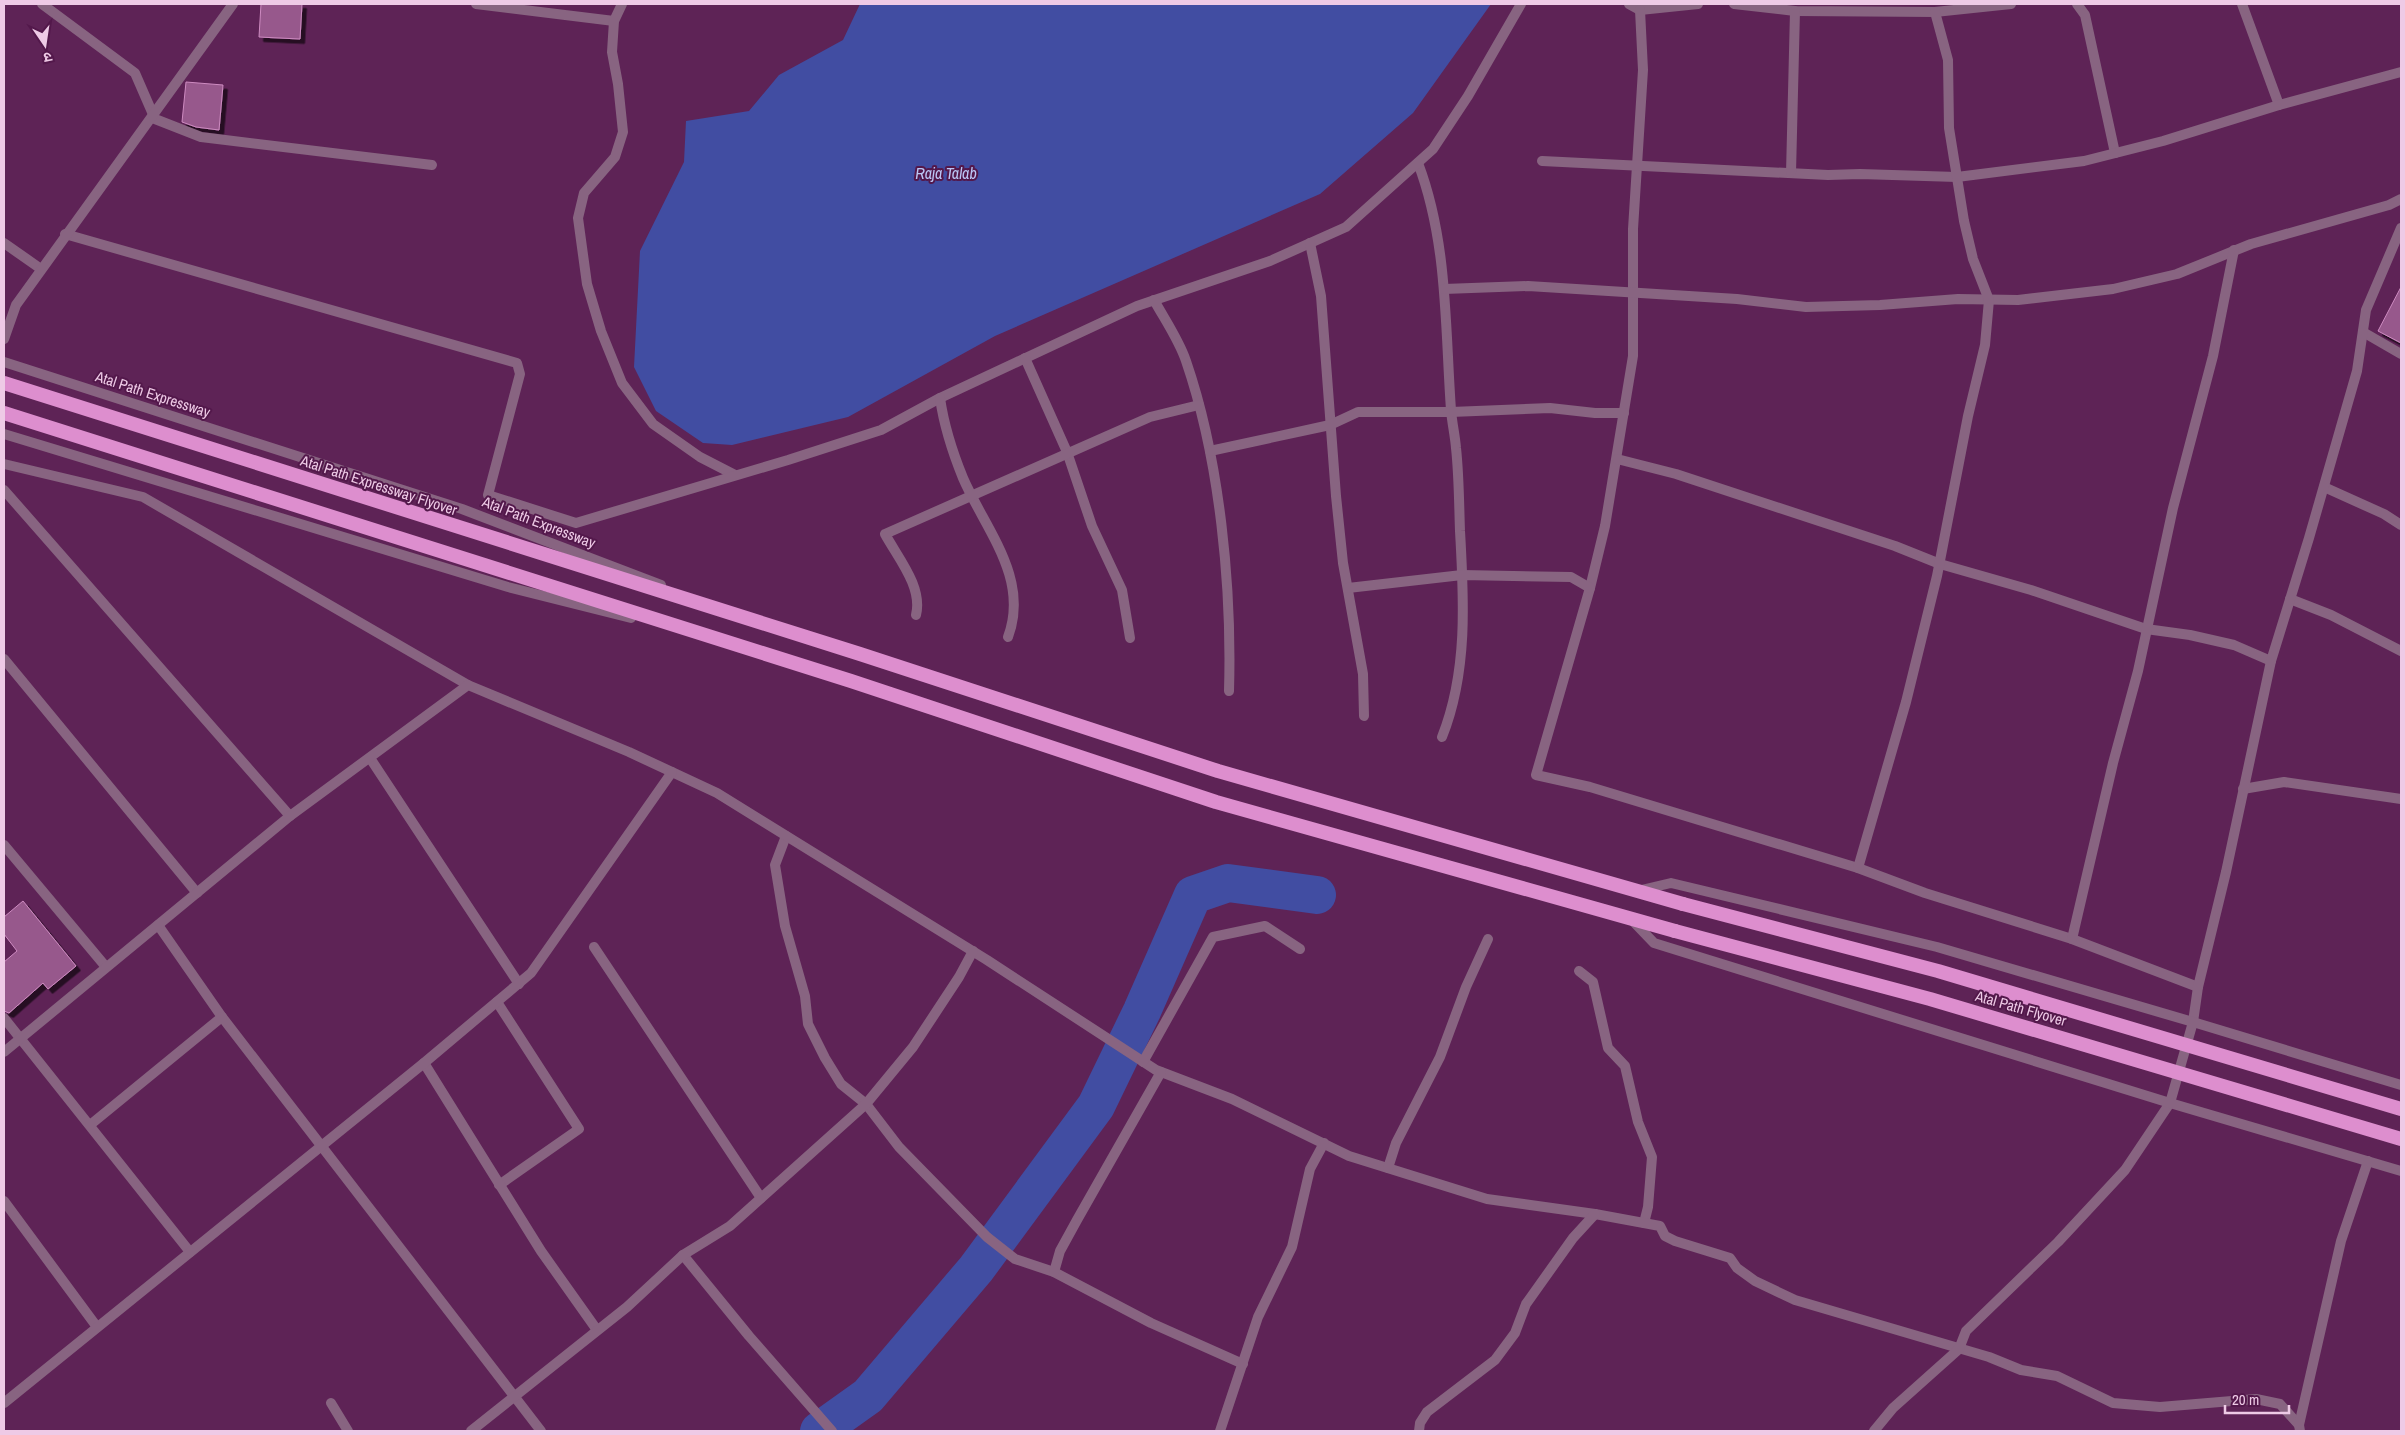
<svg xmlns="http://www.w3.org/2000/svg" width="2405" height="1435" viewBox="0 0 2405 1435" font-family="'Archivo Narrow','Noto Sans Devanagari',sans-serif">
<defs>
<filter id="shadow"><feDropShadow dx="4.5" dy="4.5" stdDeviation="0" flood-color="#0009"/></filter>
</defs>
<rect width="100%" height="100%" fill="#5e2356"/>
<!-- water -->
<polygon fill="#414da2" points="860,4 1491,4 1413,113 1320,194 995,336 848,417 732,445 703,443 656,411 634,367 640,251 684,162 686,121 749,111 779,75 843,40"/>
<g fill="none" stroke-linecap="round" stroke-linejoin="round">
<!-- river -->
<polyline stroke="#414da2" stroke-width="38" points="819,1431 868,1396 976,1269 1096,1106 1142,1011 1193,895 1228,883 1317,895"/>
</g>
<!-- building -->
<g fill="#97588c" stroke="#ce8bc1" filter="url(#shadow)">
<polygon points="261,4 302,4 300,39 259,37"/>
<polygon points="186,82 223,85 219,130 196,127 182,122"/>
<polygon points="2401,287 2401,343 2378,331"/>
<polygon points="23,901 76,966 48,989 43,983 9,1013 4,1011 4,962 17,951 4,934 4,917"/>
</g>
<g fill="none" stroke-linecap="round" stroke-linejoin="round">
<!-- minor -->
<g stroke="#886481" stroke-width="10">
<polyline points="42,4 135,73 155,119 201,137 432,165"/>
<polyline points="476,4 614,21"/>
<polyline points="622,4 614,21 612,52 618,84 623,132 615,157 584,193 578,218 587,284 601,331 622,383 653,424 700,457 735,475"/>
<polyline points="1629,4 1640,10 1698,4"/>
<polyline points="1734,4 1795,11 1935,12 2011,4"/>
<polyline points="2077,4 2085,15 2115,153"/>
<polyline points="2242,4 2279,105"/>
<polyline points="1640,10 1643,70 1633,229 1633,356 1605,526 1590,588 1536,775 1590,787 1858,868 1925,893 2072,939 2198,987"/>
<polyline points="1542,161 1828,175 1860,174 1957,177 2084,161 2163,141 2279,105 2401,72"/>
<path d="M1418 163C1448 242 1445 327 1451 410 1452 423 1455 435 1456 448 1459 475 1459 503 1460 531 1464 600 1468 672 1442 737"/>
<polyline points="1791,173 1795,11"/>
<polyline points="65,234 517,363 520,374 488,495 576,523 788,460 881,430 940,398 1137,306 1270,261 1346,227 1433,149 1468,96 1521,4"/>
<polyline points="4,243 41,269"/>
<polyline points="1310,243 1321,296 1336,496 1343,563 1363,674 1364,716"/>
<polyline points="1444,289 1528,286 1737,299 1806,307 1880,305 1958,299 2018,300 2113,289 2177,274 2251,244 2389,205 2401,199"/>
<path d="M1154 300C1165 320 1179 340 1186 361 1220 460 1232 587 1229 691"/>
<polyline points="2363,332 2401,354"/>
<polyline points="4,339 16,305 233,4"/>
<polyline points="1025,358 1067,452 1092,526 1122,590 1130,638"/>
<path d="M940 398C944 426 952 451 963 478 985 529 1030 578 1008 637"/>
<polyline points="1210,451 1330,425 1358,412 1451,412 1550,408 1595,413 1624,413"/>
<polyline points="1617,459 1676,474 1895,546 1940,564 2031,590 2146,629 2190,635 2234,645 2271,661"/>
<polyline points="4,464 143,497 468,685"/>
<polyline points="2324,487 2384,514 2401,525"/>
<polyline points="4,490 290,816"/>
<polyline points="1348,588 1462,575 1571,577 1590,588"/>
<polyline points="2290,599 2331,615 2401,651"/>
<path d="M916 615C923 587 898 558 885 534L1150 417 1199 405"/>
<polyline points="4,659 197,893"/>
<polyline points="370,758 519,984"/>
<polyline points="2243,789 2284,782 2401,799"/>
<polyline points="786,836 775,865 785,926 805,996 808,1024 825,1058 841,1084 866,1104 899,1147 987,1237 1015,1259 1054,1272 1151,1323 1243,1364"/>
<polyline points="4,845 106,967"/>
<polyline points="1858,868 1906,702 1937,576 1968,416 1985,345 1989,300 1973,259 1964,221 1949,128 1948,60 1935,12"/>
<polyline points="158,925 222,1017 541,1431"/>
<polyline points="2072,939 2113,763 2138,671 2173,508 2213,356 2234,250"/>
<polyline points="594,947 761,1198"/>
<polyline points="1579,971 1593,982 1608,1048 1625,1066 1638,1122 1652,1157 1648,1207 1644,1223"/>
<polyline points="497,1002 579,1129 499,1185"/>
<polyline points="4,1018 190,1252"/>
<polyline points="4,1052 290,816 468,685 629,752 717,793 987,960 1156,1070 1232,1099 1349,1156 1487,1199 1595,1214 1660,1226 1665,1236 1675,1241 1730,1258 1737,1268 1755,1281 1795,1300 1989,1357 2021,1370 2057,1376 2113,1403 2160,1407 2256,1399 2280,1404 2299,1425 2300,1431"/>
<polyline points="1143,1062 1213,937 1265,926 1300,949"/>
<polyline points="424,1063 541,1251 597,1330"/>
<polyline points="90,1125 222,1017"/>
<polyline points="1388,1168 1396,1143 1440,1057 1466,987 1488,939"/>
<polyline points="4,1201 97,1327"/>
<polyline points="683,1255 749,1336 832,1431"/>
<polyline points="1054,1272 1060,1251 1077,1220 1161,1072"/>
<polyline points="4,1403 424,1063 531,973 672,772"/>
<polyline points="331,1403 348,1431"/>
<polyline points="2299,1425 2341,1241 2368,1161"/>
<polyline points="471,1431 627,1307 683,1255 730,1226 866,1104 913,1047 959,977 973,951"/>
<polyline points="1220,1431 1258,1317 1292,1247 1310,1169 1324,1143"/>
<polyline points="1419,1431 1420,1423 1427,1412 1495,1360 1515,1333 1526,1304 1573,1238 1595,1214"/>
<polyline points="1874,1431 1893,1408 1959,1349 1966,1331 2058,1242 2125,1170 2170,1103 2193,1022 2198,987 2226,872 2271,661 2309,538 2357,371 2366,310 2401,228"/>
</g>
<!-- tertiary -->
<g stroke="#886481" stroke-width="10">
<polyline points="4,362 462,509 661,585"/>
<polyline points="4,434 508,587 631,618"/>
<polyline points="1637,891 1671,883 1937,947 2193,1022 2401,1085"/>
<polyline points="1630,918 1654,943 2170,1103 2401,1171"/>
</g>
<!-- trunk -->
<g stroke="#dd8ece" stroke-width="14">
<polyline points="4,383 860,654 1218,771 1683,904"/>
<polyline points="4,413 851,681 1216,802 1675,931"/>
</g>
<!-- trunk-bridge -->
<g stroke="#dd8ece" stroke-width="14">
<polyline points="1683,904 1938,971 2401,1109"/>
<polyline points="1675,931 1930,999 2401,1139"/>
</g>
</g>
<g text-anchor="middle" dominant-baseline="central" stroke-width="4" stroke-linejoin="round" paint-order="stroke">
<!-- street labels -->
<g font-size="15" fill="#eecae6" stroke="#53184b">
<text transform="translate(153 394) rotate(18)">Atal Path Expressway</text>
<text transform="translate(379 485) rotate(18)">Atal Path Expressway Flyover</text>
<text transform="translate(539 522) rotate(21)">Atal Path Expressway</text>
<text transform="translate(2021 1008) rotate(16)">Atal Path Flyover</text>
</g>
<!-- water labels -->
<g font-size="16" font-style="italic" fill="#bbc7f6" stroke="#53184b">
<text x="946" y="173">Raja Talab</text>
</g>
</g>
<!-- border -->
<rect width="2405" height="1435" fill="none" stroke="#eecae6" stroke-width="10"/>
<!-- north arrow -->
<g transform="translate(45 45) rotate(167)" stroke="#53184b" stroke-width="4" paint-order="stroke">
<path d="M0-4L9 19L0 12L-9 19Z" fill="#eecae6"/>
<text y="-8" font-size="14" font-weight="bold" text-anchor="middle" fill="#eecae6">उ</text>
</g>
<!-- scale -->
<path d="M2225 1405v8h64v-8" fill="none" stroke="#eecae6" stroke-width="2.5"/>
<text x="2232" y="1405" font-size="15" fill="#eecae6" stroke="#53184b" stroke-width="4" paint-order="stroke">20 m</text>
</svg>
